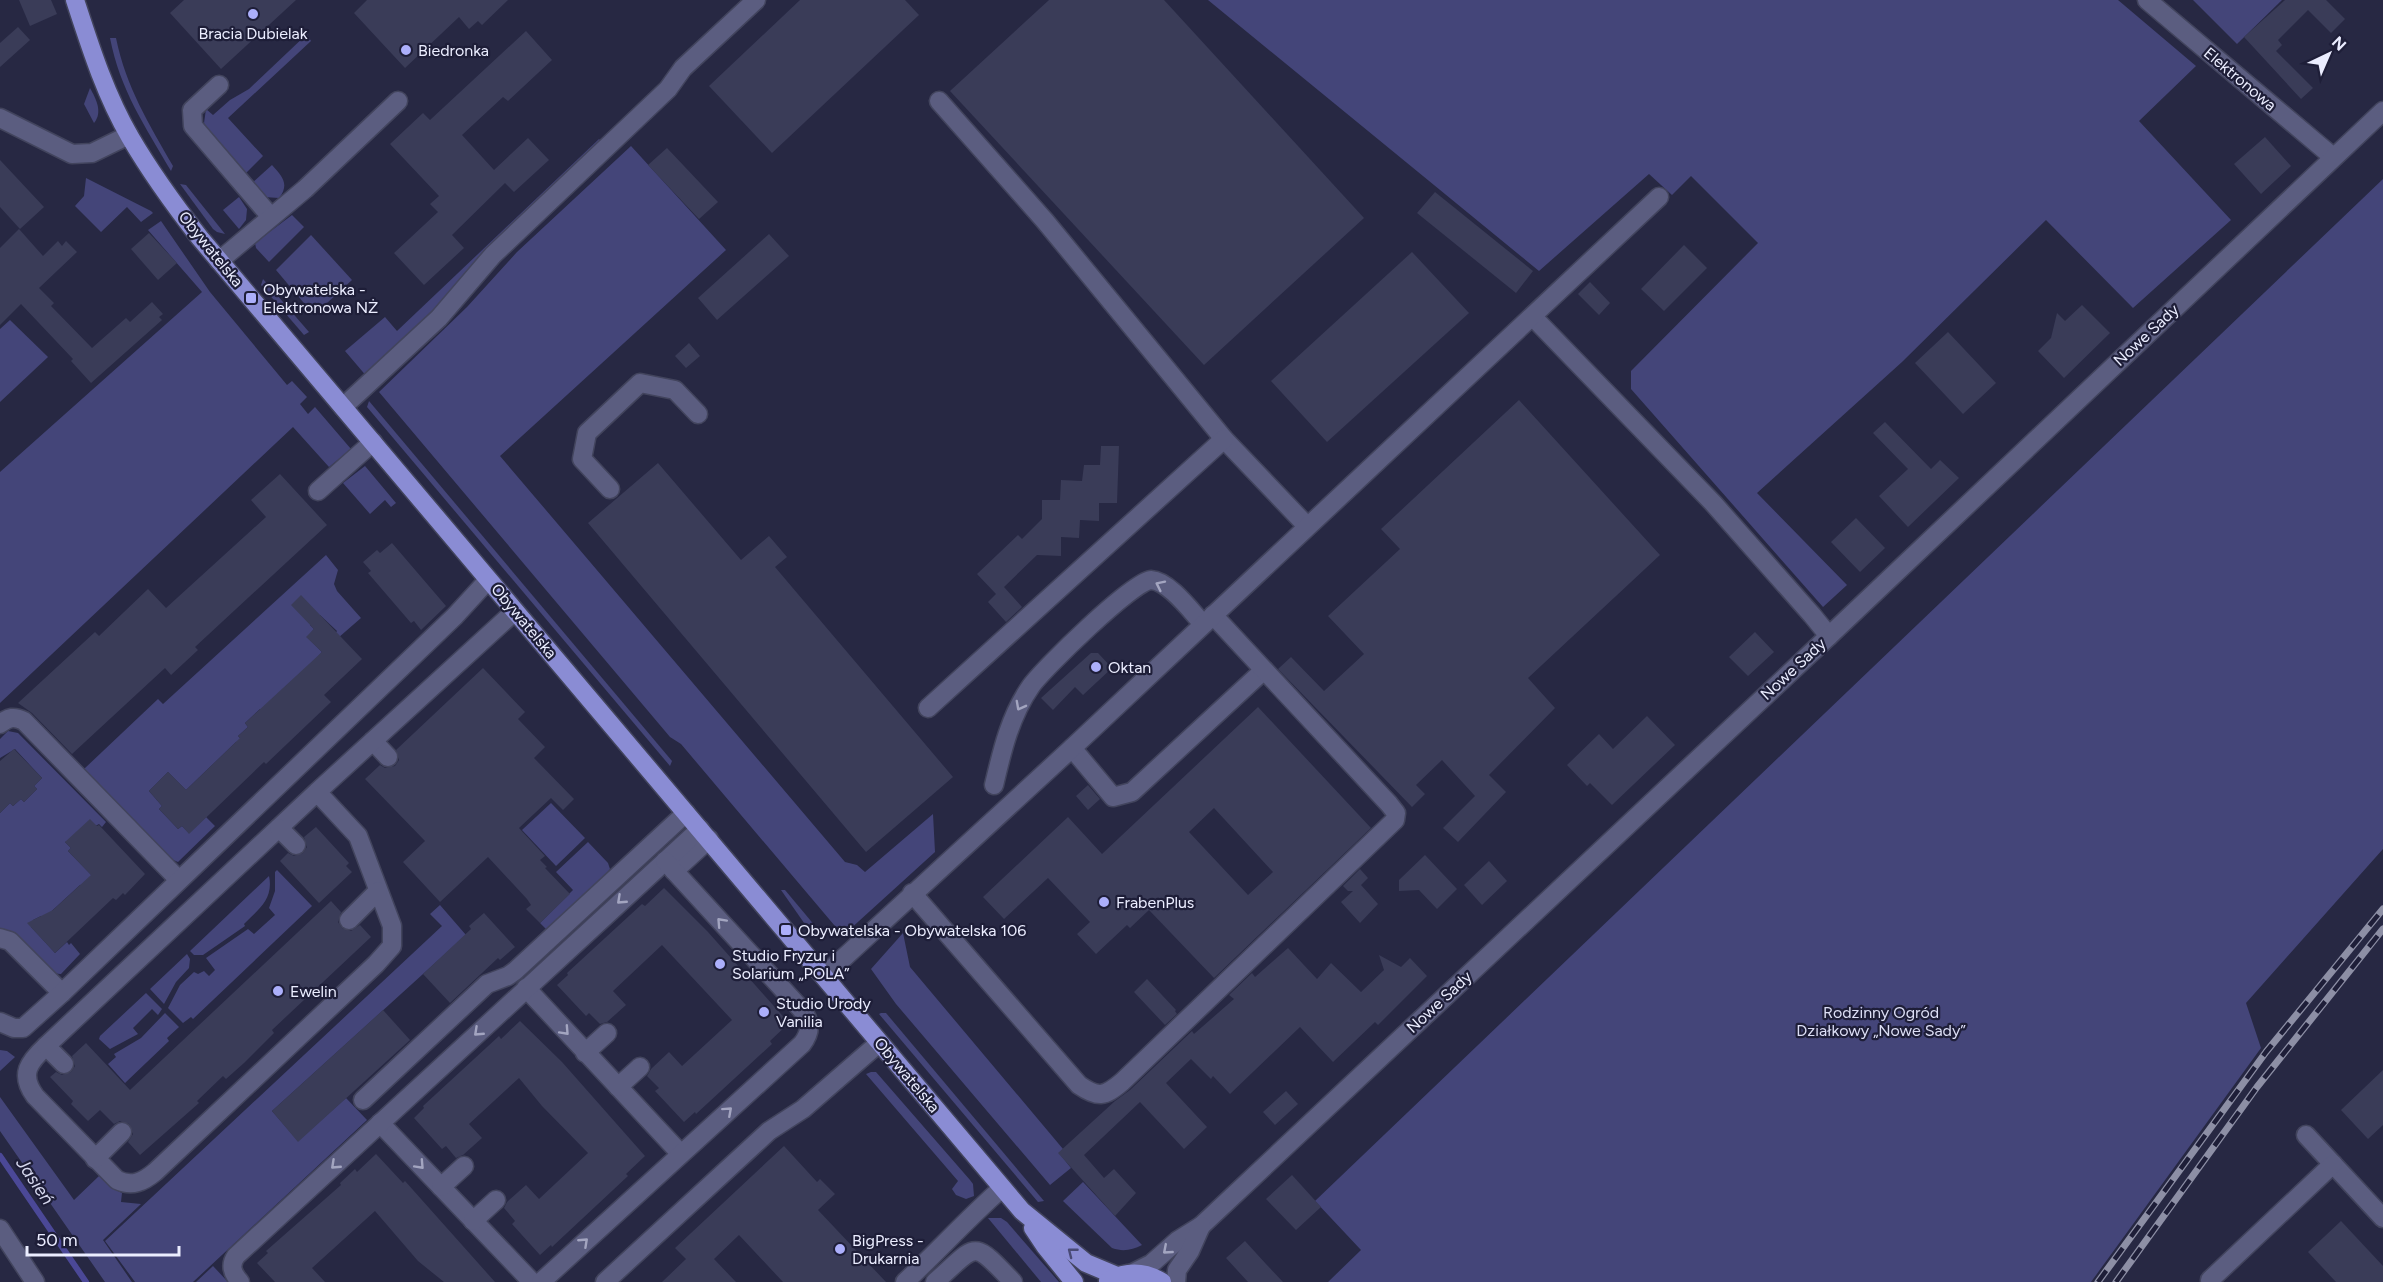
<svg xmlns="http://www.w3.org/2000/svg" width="2383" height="1282" viewBox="0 0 2383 1282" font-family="Figtree,sans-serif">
<rect width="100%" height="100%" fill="#272843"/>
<!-- green -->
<g fill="#444579">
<polygon points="1208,0 2118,0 2196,66 2139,121 2231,220 2133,308 2046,220 1902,362 1757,493 1847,585 1823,607 1631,389 1631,371 1758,243 1691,176 1672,195 1649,174 1539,271"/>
<polygon points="2193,0 2282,0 2237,44"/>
<polygon points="307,34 311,41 228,118 263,156 245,174 207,129 204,123 206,109 213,115 230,100 249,89"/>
<path d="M110 38H116C126 87 149 124 173 166L171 171C145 126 120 90 110 38Z"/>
<path d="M90 88C96 99 103 112 94 123L84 104Z"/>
<polygon points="599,139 603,143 368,378 345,351 385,317 397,331"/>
<polygon points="631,146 726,250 500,456 845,862 857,865 865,872 933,814 935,852 848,931 840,932 681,744 670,737 379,392 467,307 517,252"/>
<path d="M272 165C282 176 290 184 279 198L264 197 252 183Z"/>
<polygon points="86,178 151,211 153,213 141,222 127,207 101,232 75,206 84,196"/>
<polygon points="2383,179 2383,849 2246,1003 2261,1048 2091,1282 1328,1282 1361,1250 1315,1201"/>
<polygon points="180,184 186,185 225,234 217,232 213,229"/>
<polygon points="239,197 247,209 246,220 239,229 223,210"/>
<polygon points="292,215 304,227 269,262 256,248 255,243"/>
<polygon points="161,221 210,292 287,385 292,381 307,397 300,404 308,414 315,407 351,449 329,467 293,427 0,703 0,472 202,292 148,230"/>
<polygon points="311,235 352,280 314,315 276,270"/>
<polygon points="263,279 309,332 304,335 261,285"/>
<polygon points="10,320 48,357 0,402 0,329"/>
<polygon points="369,401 672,761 670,766 367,407"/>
<polygon points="365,466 396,503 391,507 385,500 370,514 343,483"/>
<polygon points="326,555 338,570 334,584 337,591 361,618 338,638 335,634 337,631 320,615 310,625 314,629 307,637 322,652 265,714 260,709 245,723 248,727 238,736 243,741 236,742 186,790 168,772 149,791 162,806 159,809 178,829 182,826 189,833 206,817 215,826 178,862 171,859 84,772 84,769 158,699 163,704"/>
<path d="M8 731 18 733 106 822 102 827 99 824 65 842 71 848 68 851 98 882 80 885 43 919 41 916 33 920 31 927 55 953 67 942 69 945 71 943 80 954 61 974C49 975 31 948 22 940 15 934 8 933 0 931V813L10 803 13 806 21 799 24 802 37 789 34 786 42 778 15 749 0 758V739Z"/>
<polygon points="551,803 585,838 556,866 522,830"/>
<polygon points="588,842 608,863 610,869 605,876 546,929 540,923 573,890 556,872"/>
<polygon points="277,870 312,906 193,1019 191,1017 183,1023 168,1008 180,985 194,972 198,974 204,971 209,976 215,970 206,958 248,929 254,934 275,915 269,908 275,891 275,872"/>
<path d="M269 876C274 899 258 910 244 924L245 926 203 955H194L190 951Z"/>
<polygon points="781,890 785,890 826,939 809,930"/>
<polygon points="440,905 466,935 272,1111 298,1141 346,1098 367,1120 193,1282 135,1282 105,1241 442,926 430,914"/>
<polygon points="903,933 910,967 1063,1149 1059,1153 1071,1168 1050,1185 896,1004 871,969"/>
<polygon points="187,954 190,959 189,968 176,982 164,1004 150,989"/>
<polygon points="146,993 162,1009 158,1015 152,1009 133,1028 138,1034 110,1049 99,1039 100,1036"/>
<polygon points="165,1013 179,1027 167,1038 169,1041 125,1083 108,1064 116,1057 114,1054 141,1038"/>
<polygon points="881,1013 886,1013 1044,1201 1038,1202 879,1014"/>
<polygon points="0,1050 7,1051 15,1057 0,1071"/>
<polygon points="871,1072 876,1072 970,1180 973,1184 974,1196 966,1199 956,1195 952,1189 958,1181 866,1074"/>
<polygon points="0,1097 74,1200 99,1176 110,1187 122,1193 121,1202 141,1204 103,1240 132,1282 105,1282 0,1131"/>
<path d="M1083 1182 1142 1245C1132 1250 1123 1252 1112 1248L1063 1201Z"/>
<polygon points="988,1218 1001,1218 1007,1222 1059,1282 1041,1282"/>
<polygon points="213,1266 228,1282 196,1282"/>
</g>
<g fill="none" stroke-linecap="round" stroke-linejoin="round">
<!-- stream -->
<polyline stroke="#4b4897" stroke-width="6" points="0,1156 86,1282"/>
</g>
<!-- building -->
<g fill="#3a3c58" fill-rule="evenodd">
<polygon points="19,0 51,0 57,14 30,26"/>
<polygon points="184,0 296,0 221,69 170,13"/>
<polygon points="367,0 508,0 482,25 478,21 469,29 459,17 405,68 354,13"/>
<polygon points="800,0 905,0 919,15 772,153 709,86"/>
<polygon points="1049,0 1164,0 1364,218 1204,365 950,91"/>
<polygon points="2285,0 2326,0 2345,19 2331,33 2308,10 2278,40 2282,45 2276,51 2313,88 2301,99 2244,37"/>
<polygon points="18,27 30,40 0,67 0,43"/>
<polygon points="526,31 552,60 508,101 503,97 462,135 494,170 528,138 549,160 514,192 505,183 452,235 464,248 424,285 394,253 438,212 430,204 439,196 390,144 423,113 430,120"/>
<polygon points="2265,137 2291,166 2261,194 2234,164"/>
<polygon points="667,148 718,202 699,219 648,165"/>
<polygon points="0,160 44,207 20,229 0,207"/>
<polygon points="1435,192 1533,271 1516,293 1417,213"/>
<polygon points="19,229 43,256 58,241 62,246 66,241 77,252 39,288 54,303 51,306 92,348 126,318 130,322 152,302 163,314 159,317 162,320 91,383 71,361 73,359 21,304 0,325 0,248"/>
<polygon points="149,233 177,263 158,280 131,249"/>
<polygon points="769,234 789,256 717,320 698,298"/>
<polygon points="1684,245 1707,268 1664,311 1641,289"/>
<polygon points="1412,252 1469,313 1327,442 1271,381"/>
<polygon points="1590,282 1610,303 1599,315 1578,294"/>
<polygon points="2082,305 2110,333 2064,378 2038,351 2051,338 2057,313 2065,321"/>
<polygon points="1948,332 1996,383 1963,414 1915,363"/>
<polygon points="689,343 700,356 686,368 675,356"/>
<polygon points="1519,400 1660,555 1528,678 1555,708 1489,775 1506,792 1458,842 1443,828 1475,796 1442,760 1416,785 1425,794 1412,807 1278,669 1291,657 1324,691 1364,654 1328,616 1400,549 1381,529"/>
<polygon points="1885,422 1931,469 1940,460 1959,478 1908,527 1879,496 1908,469 1873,433"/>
<polygon points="1101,446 1119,446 1117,503 1099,503 1099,521 1080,520 1079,538 1061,537 1061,556 1037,555 1004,587 1022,607 1006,622 988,602 996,594 977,574 1018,535 1022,539 1042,519 1042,500 1060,500 1061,480 1082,481 1084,465 1100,465"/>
<polygon points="658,463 741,560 769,536 787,557 775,567 953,777 866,852 588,523"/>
<polygon points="280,474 327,525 195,647 198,650 171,675 165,668 72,754 32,713 18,703 95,632 99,636 148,589 166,608 266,517 251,500"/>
<polygon points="1856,518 1885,548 1860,572 1831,542"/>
<polygon points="392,543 446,606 421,630 414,621 411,623 368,573 371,571 363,562 377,550 380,553"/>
<polygon points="301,595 362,659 324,695 331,702 266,764 264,762 189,834 182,826 178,829 159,809 162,806 149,791 168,772 186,790 240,738 238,736 248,727 245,723 322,652 306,637 314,629 291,605"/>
<polygon points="1755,632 1774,652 1748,676 1729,657"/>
<polygon points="1091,653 1098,653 1112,668 1083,695 1075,687 1053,710 1041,698"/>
<polygon points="483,668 525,712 518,719 545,747 534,758 574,799 563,810 551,798 519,828 545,856 540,860 547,867 545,868 570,894 540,923 526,909 531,905 527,899 488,857 440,902 403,862 425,841 365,779 380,765 385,768 395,766 399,760 396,750"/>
<path d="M1258 707 1371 828 1214 978 1149 910 1130 928 1127 925 1096 954 1077 934 1090 922 1048 878 1004 919 983 897 1068 817 1102 854ZM1214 808 1273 872 1248 895 1189 832Z"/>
<polygon points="1647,716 1675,745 1612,805 1590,783 1587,786 1567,765 1599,734 1613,749"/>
<polygon points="14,749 42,778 34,786 37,789 24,802 21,799 13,806 10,803 0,813 0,761"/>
<polygon points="1088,785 1100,799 1088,810 1076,796"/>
<polygon points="90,819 97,826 99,825 145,874 125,895 123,893 116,900 113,898 55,953 27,923 53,910 91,875 68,851 71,848 65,842"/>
<polygon points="316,827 349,863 346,866 352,872 319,903 280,861 288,853 294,856 303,853 307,847 304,837"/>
<polygon points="1425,855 1457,889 1437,909 1419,890 1399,891 1399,880"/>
<polygon points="1489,861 1507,881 1482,905 1464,885"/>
<polygon points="1360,869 1368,878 1361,885 1378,904 1360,923 1341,902 1353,891 1348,891 1343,886"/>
<polygon points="664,888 708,932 789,1023 770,1041 772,1044 696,1114 695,1112 684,1122 655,1091 659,1088 647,1076 651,1069 669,1052 682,1066 732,1020 662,945 613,991 626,1005 607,1022 600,1024 589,1013 586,1016 557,985 568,975 567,973 642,904 645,906"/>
<polygon points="331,901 341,912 338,922 342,928 351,931 360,925 371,937 272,1030 274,1033 244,1063 226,1079 223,1076 197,1101 199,1103 140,1155 128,1142 133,1134 129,1124 120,1121 114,1124 100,1110 88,1121 71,1104 73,1101 50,1077 56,1072 62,1075 71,1072 75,1066 72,1056 86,1043 130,1090"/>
<polygon points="484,913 515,947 500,960 498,958 450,1003 423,974 471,929 469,926"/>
<polygon points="1288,948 1317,979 1331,963 1361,992 1384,970 1379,955 1401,967 1410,958 1427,976 1378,1025 1375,1022 1333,1062 1300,1027 1230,1094 1213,1076 1211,1079 1191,1059 1166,1083 1207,1127 1184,1149 1140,1102 1084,1155 1104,1178 1114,1169 1136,1193 1115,1216 1058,1153 1115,1101 1130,1090 1192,1031 1194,1034 1234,999 1229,995 1252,973 1255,977"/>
<polygon points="1147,979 1176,1010 1175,1011 1177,1014 1165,1025 1134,992"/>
<polygon points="383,1010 410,1040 298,1142 272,1111"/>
<polygon points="520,1021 562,1062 645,1156 626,1174 628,1176 552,1247 551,1245 540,1255 512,1224 515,1221 504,1208 507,1202 526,1185 539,1199 588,1153 542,1106 519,1078 469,1124 482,1138 463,1155 456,1158 446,1146 442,1149 414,1118 424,1108 423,1106 499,1036 501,1039"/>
<polygon points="2383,1070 2383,1125 2368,1139 2341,1110"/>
<polygon points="1286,1091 1298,1104 1275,1125 1263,1112"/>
<polygon points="784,1146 817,1182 820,1179 835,1194 818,1210 886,1282 783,1282 739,1235 714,1259 736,1282 662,1282 686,1259 675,1248"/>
<polygon points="376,1154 403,1183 405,1181 495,1282 444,1282 418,1261 375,1211 312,1268 325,1282 275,1282 257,1263 268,1253 266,1251 341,1185 340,1183 355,1169 357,1172"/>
<polygon points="1292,1175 1321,1207 1296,1230 1266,1199"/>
<polygon points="2341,1221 2383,1266 2383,1282 2336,1282 2308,1252"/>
<polygon points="1245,1241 1266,1264 1283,1282 1248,1282 1226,1258"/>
</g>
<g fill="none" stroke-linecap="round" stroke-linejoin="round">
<!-- minor casing -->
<g stroke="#42445d" stroke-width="21">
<g id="minor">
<polyline points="2147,0 2333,157"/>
<polyline points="219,85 192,110 193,126 271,217"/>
<polyline points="939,101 1045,221 1224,439 1307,526"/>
<polyline points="0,118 72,154 92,153 129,135"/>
<polyline points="219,261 305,189 398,101"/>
<polyline points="1533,317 1713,503 1812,615 1829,636"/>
<polyline points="343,407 439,318 493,255 668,89 683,68 756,0"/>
<polyline points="610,489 582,459 587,433 640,383 675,390 698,414"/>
<polyline points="318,491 373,442"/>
<polyline points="928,708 1224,439"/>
<path d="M0 724C9 717 14 716 24 721L179 880"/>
<polyline points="373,741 388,757"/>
<polyline points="1072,748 1113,797 1132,792 1264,670"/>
<path d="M994 785C1002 751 1010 716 1031 686 1043 669 1134 580 1151 580 1169 581 1191 611 1203 624"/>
<path d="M317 792 46 1046C29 1062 19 1074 35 1096L117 1180C132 1187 143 1182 155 1172L376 964 392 946V926L358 836 317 792 515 611"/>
<polyline points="279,828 296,845"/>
<polyline points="674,871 709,839"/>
<path d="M912 893 1079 1085C1098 1098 1104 1097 1122 1082L1395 820 1396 813 1389 804 1213 615"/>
<polyline points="349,920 378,891"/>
<polyline points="0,938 10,941 62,993"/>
<polyline points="824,976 1072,748 1659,197"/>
<polyline points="526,988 680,1153"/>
<polyline points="0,1022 14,1028 23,1028 62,993 455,616 488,580"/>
<polyline points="46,1046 64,1064"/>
<polyline points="585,1053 607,1033"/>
<polyline points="618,1087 640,1067"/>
<polyline points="363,1100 487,984 508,976 515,971 686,813"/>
<polyline points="380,1123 532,1282"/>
<polyline points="2306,1135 2383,1218"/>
<polyline points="95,1159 122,1132"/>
<polyline points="441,1187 464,1166"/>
<polyline points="473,1221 496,1200"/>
<polyline points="0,1229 35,1282"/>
<polyline points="1133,1273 1151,1264 1177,1241 1201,1226 1829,636 2383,111"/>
<polyline points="2210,1280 2333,1164"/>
<path d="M240 1282C233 1274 229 1266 236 1256L700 829"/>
<path d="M541 1282 802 1044C812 1031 811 1021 801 1009L665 861"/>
<polyline points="605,1282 769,1131 803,1109 879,1043"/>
<path d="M905 1282C938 1251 968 1218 1002 1188"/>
<path d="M935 1282C978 1244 971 1238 1013 1282"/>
<polyline points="1176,1282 1177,1270 1190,1251 1201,1226"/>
</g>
</g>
<!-- major casing -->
<g stroke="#42445d" stroke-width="21">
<g id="major">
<path d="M75 0C90 46 105 94 130 137 151 173 175 206 200 238L1022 1211 1086 1263 1117 1276"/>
<polyline points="1033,1228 1045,1246 1074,1282"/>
<path d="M1108 1281C1126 1271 1144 1271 1162 1282"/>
</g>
</g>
<!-- minor -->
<use href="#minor" stroke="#5b5d80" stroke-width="18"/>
<!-- major -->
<use href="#major" stroke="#8a8cd4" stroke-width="18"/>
<!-- rail casing -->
<g stroke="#8d8fa5" stroke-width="7">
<g id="rail">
<polyline points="2098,1282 2266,1052 2383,909"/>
<polyline points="2116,1282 2257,1087 2383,929"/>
</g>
</g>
<!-- rail -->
<use href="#rail" stroke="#1e1e38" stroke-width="4.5" stroke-dasharray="14" stroke-linecap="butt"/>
</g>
<!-- one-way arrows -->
<defs><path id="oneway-chevron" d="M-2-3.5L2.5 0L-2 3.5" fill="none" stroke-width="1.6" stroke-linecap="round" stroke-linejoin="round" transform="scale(1.5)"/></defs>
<g stroke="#a3a5c0">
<use href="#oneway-chevron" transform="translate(1160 585) rotate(-154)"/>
<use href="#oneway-chevron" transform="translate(1020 706) rotate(118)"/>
<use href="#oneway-chevron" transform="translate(621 900) rotate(137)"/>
<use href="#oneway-chevron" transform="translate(721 922) rotate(-133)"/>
<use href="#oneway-chevron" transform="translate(565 1031) rotate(47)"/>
<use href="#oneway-chevron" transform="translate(478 1032) rotate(137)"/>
<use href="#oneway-chevron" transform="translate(728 1111) rotate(-42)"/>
<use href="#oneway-chevron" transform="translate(335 1165) rotate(137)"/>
<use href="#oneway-chevron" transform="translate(420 1165) rotate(47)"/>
<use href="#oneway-chevron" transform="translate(584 1242) rotate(-43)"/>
<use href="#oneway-chevron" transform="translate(1167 1250) rotate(139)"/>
</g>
<use stroke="#494a76" href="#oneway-chevron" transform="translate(1072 1252) rotate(-142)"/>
<!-- markers -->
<g fill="#acaffb" stroke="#1e1e38" stroke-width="2">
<circle cx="253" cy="14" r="6"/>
<circle cx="406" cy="50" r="6"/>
<rect x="245" y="292" width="12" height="12" rx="3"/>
<circle cx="1096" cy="667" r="6"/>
<circle cx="1104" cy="902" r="6"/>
<rect x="780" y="924" width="12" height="12" rx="3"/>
<circle cx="720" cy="964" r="6"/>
<circle cx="278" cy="991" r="6"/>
<circle cx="764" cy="1012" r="6"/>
<circle cx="840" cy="1249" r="6"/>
</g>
<g text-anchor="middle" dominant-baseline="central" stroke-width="4.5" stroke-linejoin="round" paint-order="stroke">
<!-- poi labels -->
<g font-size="16" fill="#ebedff" stroke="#1e1e38" text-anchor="start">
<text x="253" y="33" text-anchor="middle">Bracia Dubielak</text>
<text x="418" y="50">Biedronka</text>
<text x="263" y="289">Obywatelska -<tspan x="263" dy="18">Elektronowa NŻ</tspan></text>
<text x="1108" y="667">Oktan</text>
<text x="1116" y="902">FrabenPlus</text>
<text x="798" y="930">Obywatelska - Obywatelska 106</text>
<text x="732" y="955">Studio Fryzur i<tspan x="732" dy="18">Solarium „POLA”</tspan></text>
<text x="290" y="991">Ewelin</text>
<text x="776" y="1003">Studio Urody<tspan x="776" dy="18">Vanilia</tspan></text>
<text x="852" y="1240">BigPress -<tspan x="852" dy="18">Drukarnia</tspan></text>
</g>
<!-- street labels -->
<g font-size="16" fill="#ebedff" stroke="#1e1e38">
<text transform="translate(2240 79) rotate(40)">Elektronowa</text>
<text transform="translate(211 249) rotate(51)">Obywatelska</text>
<text transform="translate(2146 335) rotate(-43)">Nowe Sady</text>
<text transform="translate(524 621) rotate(50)">Obywatelska</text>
<text transform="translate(1793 669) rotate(-43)">Nowe Sady</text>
<text transform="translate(1439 1002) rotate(-43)">Nowe Sady</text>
<text transform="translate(907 1075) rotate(50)">Obywatelska</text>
</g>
<!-- park labels -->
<g font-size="16" fill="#dddff6" stroke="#1e1e38">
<text x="1881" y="1012">Rodzinny Ogród<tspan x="1881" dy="18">Działkowy „Nowe Sady”</tspan></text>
</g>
<!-- water labels -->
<g font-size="18" font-style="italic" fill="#d7d9ef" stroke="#1e1e38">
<text transform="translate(35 1181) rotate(56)">Jasień</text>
</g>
</g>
<!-- north arrow -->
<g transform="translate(2329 54) rotate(44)" stroke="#1e1e38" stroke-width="4.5" paint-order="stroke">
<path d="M0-4.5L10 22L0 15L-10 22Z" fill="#ebedff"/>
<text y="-9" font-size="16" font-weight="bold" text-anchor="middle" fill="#ebedff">N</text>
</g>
<!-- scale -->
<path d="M27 1246v9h152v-9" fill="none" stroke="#ebedff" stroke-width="3"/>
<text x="36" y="1246" font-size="18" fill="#ebedff" stroke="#1e1e38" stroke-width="4.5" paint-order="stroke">50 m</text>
</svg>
